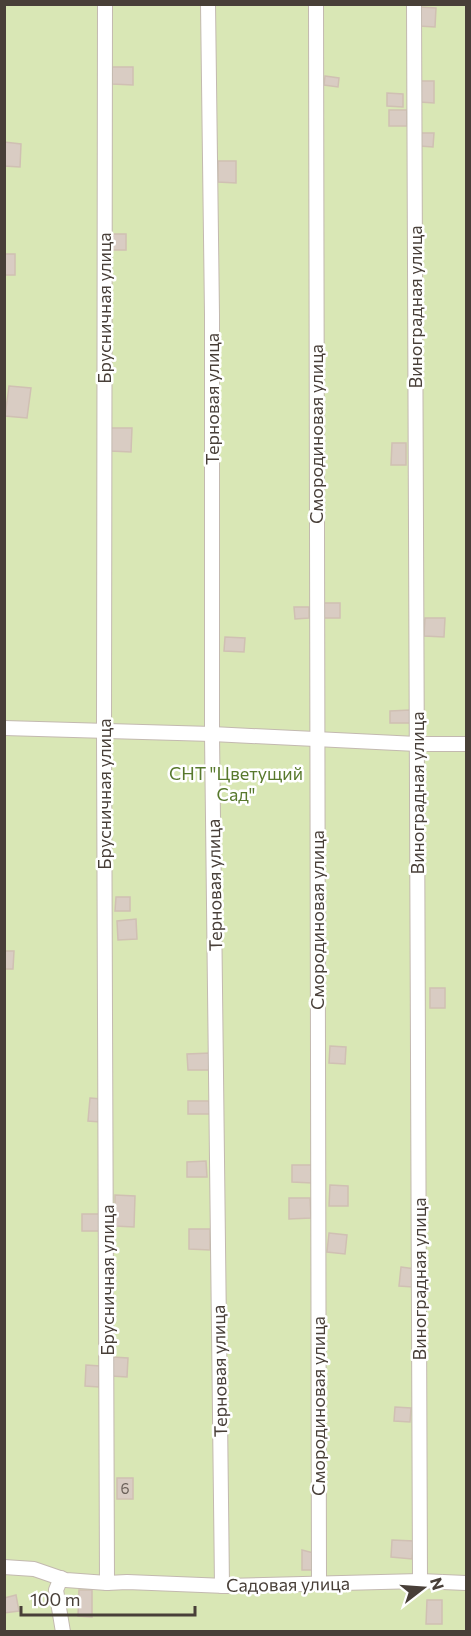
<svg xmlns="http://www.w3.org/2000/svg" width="471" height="1636" viewBox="0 0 471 1636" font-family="Commissioner,sans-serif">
<rect width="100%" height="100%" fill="#f5f0ea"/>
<!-- green -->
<polygon fill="#d9e7b5" points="5,5 466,5 466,1631 5,1632 5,1575 58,1576 4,1564"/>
<!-- building -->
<g fill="#d9ccc3" stroke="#d0c0b3" stroke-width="1.5">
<polygon points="420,7 436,8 435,27 419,26"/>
<polygon points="112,67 133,67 133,85 112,84"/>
<polygon points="325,76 339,78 338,87 324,85"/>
<polygon points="421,81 434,81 434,103 420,102"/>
<polygon points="387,93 403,94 403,107 387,106"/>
<rect x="389" y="110" width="18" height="16"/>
<polygon points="421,133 434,133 433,147 420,146"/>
<polygon points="4,142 21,144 20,167 4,166"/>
<polygon points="218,161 236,161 236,183 218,182"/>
<rect x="112" y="234" width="14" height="16"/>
<rect x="4" y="254" width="11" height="21"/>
<polygon points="9,386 31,388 27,418 5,416"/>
<polygon points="110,428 132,428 131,452 110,451"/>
<polygon points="392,443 406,443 406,465 391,465"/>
<rect x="324" y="603" width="16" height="15"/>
<polygon points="294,607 309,607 309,618 295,619"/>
<polygon points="425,618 445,618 444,637 424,636"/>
<polygon points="225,637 245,638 244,652 224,651"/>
<polygon points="410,710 410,723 390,723 390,711"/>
<polygon points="116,897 130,897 130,911 115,911"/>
<polygon points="136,919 137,939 118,940 117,921"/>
<polygon points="4,951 14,951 13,969 4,969"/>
<rect x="430" y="988" width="15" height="20"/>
<polygon points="330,1046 346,1047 345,1064 329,1063"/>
<polygon points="211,1053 211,1070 188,1070 187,1054"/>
<polygon points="90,1098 102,1099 100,1122 88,1121"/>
<polygon points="188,1101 209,1101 210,1114 188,1114"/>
<polygon points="206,1161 207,1177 187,1177 187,1162"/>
<polygon points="292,1165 313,1165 312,1183 292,1182"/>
<polygon points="330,1185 348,1186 348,1206 329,1206"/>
<polygon points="115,1195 135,1196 134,1227 115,1226"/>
<polygon points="289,1198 310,1198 311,1218 289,1219"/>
<rect x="82" y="1214" width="17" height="17"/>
<polygon points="189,1229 210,1229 210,1250 189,1249"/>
<polygon points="329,1233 347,1235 345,1254 327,1252"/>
<polygon points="401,1267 415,1269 413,1287 399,1286"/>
<polygon points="112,1357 128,1358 127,1377 111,1376"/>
<polygon points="86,1365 100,1366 99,1387 85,1386"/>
<polygon points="395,1407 411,1408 410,1422 394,1421"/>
<rect x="117" y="1478" width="16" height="21"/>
<polygon points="392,1540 414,1541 412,1559 391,1557"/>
<polygon points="302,1550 314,1553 313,1570 302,1570"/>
<polygon points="79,1590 92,1590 92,1617 78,1616"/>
<polygon points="16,1595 19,1611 4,1613 4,1598"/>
<polygon points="427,1600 442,1600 442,1624 426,1624"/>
</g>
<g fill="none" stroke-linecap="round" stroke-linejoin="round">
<!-- minor casing -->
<g stroke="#c3b9b0" stroke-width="16">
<g id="minor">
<polyline points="105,4 104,730 107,1583"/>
<polyline points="208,4 212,315 212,734 222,1586"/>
<polyline points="316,4 319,1583"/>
<polyline points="414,4 420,1581"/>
<polyline points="4,728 212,734 417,744 466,744"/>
<polyline points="4,1567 34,1569 66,1580 107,1583 127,1582 226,1586 420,1581 466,1583"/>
<polyline points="61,1578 56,1590 63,1632"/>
</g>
</g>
<!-- minor -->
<use href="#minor" stroke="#fff" stroke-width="14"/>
</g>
<g text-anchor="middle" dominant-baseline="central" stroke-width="5" stroke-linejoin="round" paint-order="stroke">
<!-- number labels -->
<g font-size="15" fill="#6c625b">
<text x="125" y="1488">6</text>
</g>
<!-- street labels -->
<g font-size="18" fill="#483f38" stroke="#fff">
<text transform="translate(415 307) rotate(-90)">Виноградная улица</text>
<text transform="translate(104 308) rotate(-90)">Брусничная улица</text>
<text transform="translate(212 399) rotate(-90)">Терновая улица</text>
<text transform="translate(316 434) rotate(-90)">Смородиновая улица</text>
<text transform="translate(417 793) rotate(-90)">Виноградная улица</text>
<text transform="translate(104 794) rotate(-90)">Брусничная улица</text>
<text transform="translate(214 885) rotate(-91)">Терновая улица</text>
<text transform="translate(317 920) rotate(-90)">Смородиновая улица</text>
<text transform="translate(419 1279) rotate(-90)">Виноградная улица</text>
<text transform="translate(107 1280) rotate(-90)">Брусничная улица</text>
<text transform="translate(219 1371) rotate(-91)">Терновая улица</text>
<text transform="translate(318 1406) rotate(-90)">Смородиновая улица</text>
<text transform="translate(288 1584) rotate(-1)">Садовая улица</text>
</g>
<!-- park labels -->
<g font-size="18" fill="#58792d" stroke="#fff">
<text x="236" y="773">СНТ "Цветущий<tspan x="236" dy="21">Сад"</tspan></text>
</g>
</g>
<!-- border -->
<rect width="471" height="1636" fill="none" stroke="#483f38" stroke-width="12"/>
<!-- north arrow -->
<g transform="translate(423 1588) rotate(73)" stroke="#ffffff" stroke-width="4.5" paint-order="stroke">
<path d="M0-4.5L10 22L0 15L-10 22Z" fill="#483f38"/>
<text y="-9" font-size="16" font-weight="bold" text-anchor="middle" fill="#483f38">N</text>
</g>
<!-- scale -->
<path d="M21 1606v9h174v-9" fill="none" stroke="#483f38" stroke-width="3"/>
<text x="30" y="1606" font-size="18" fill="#483f38" stroke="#ffffff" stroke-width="4.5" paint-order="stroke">100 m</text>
</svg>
